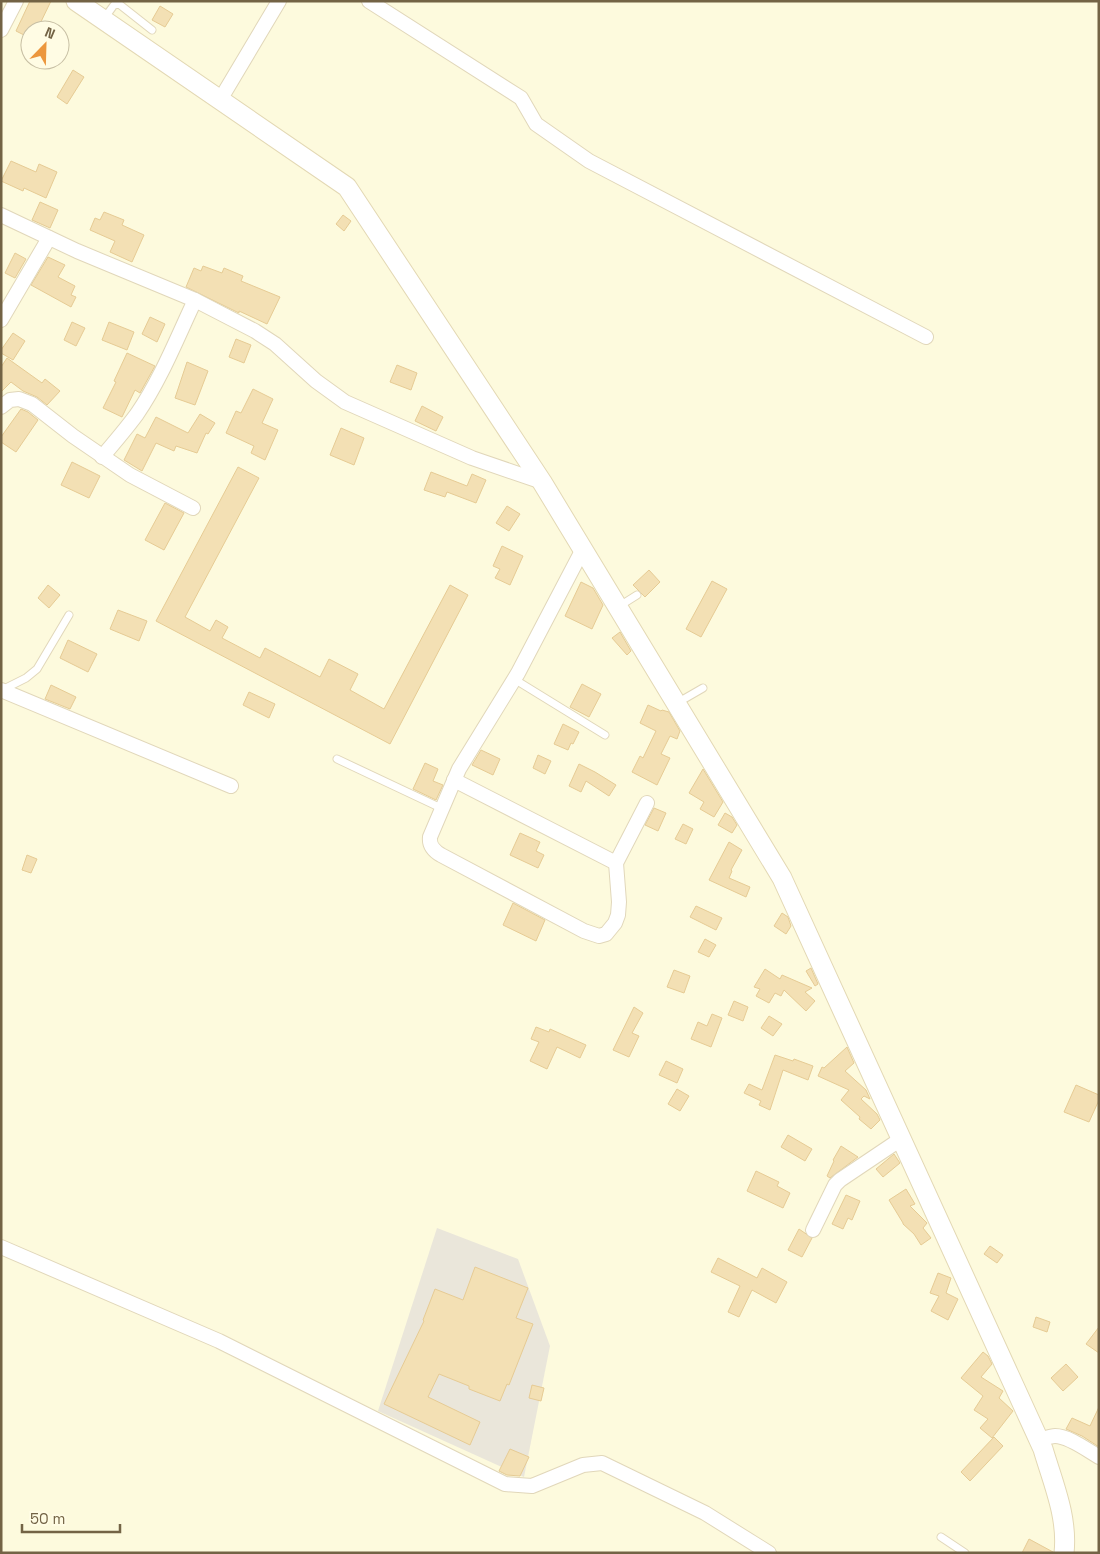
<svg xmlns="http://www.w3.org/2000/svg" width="1100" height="1554" viewBox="0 0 1100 1554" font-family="'Space Grotesk',sans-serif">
<rect width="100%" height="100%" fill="#fdfadd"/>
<!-- industrial -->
<polygon fill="#eae6da" points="437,1228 518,1259 550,1346 524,1477 378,1411"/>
<!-- building -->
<g fill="#f3e0b4" stroke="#e6cb94">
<polygon points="30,1 51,1 37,30 30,30 30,38 16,31"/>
<polygon points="160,6 173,14 165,27 152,20"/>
<polygon points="73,70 84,77 67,104 57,97"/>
<polygon points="11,161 36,172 39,164 57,172 46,198 24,188 23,191 1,181"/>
<polygon points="40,202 58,210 50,228 32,220"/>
<polygon points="104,212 124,220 122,225 144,235 132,262 110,252 115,241 90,230 95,218 100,220"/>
<polygon points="343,215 351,221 344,231 336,224"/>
<polygon points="15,253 26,259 15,278 5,273"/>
<polygon points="48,257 65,265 58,277 75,286 71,295 76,297 71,307 31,285"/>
<polygon points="203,266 222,273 224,268 243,276 241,281 280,297 267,324 239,311 239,313 186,287 194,268 201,271"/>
<polygon points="150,317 165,324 157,342 142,334"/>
<polygon points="72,322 85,328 76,346 64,340"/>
<polygon points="109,322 134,332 127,350 102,340"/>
<polygon points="13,333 25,341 13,360 1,353 1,350"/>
<polygon points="236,339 251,345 244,363 229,357"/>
<polygon points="127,353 155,366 140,393 135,390 122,417 103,408 116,382 114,381"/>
<polygon points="7,358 42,383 45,379 60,391 47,405 37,397 23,391 11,382 1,392 1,367"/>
<polygon points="187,362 208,371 195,405 175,398"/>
<polygon points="397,365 417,373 411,390 390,382"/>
<polygon points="253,389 273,399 262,423 278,430 265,460 251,453 254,446 226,433 236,411 241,413"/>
<polygon points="422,406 443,417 436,431 415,421"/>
<polygon points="21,409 28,412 38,420 16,452 1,442 1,437"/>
<polygon points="200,414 215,423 208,434 206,433 197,453 176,446 174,451 156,443 142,471 124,460 137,434 145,438 156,417 188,433"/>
<polygon points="341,428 364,438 354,465 330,455"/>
<polygon points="72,462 100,476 89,498 61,485"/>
<polygon points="238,467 259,478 185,617 210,631 216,620 228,627 222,638 260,658 265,648 320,677 329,659 358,674 350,690 384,709 450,585 468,595 390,744 156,621"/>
<polygon points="431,472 467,486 472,474 486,480 476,503 447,492 445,497 424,490"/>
<polygon points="165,503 184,513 164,550 145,540"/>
<polygon points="507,506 520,514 509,531 496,523"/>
<polygon points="502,546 523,556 510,585 495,578 500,569 493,566"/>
<polygon points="649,570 660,582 645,597 633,585"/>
<polygon points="712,581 727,589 701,637 686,629"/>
<polygon points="581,582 593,588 603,605 592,629 565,616"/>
<polygon points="48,585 60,595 49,608 38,598"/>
<polygon points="118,610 147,621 139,641 110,629"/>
<polygon points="620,632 631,651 627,655 612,638"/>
<polygon points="68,640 97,654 88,672 60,658"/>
<polygon points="582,684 601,694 589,717 570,707"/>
<polygon points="51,685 76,697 70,709 45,699"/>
<polygon points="249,692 275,704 269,718 243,705"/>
<polygon points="648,705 661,711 662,710 669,712 680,731 677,739 670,736 661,754 670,758 657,785 632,772 640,756 643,758 656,731 640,723"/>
<polygon points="563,724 579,732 573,744 571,743 568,750 554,744"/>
<polygon points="481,750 500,759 493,775 472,765"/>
<polygon points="538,755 551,761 545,774 533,768"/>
<polygon points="425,763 438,769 433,781 443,785 436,800 413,789"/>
<polygon points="579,764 595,772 616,785 609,796 586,781 581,792 569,786"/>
<polygon points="703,769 723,802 714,817 700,809 704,802 689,793"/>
<polygon points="654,808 666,813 658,831 645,825"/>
<polygon points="725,813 732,817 737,825 732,833 718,825"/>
<polygon points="683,824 693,829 686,844 675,839"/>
<polygon points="520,833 540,842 536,851 544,855 538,868 510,855"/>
<polygon points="729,842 742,850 731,870 732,871 729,878 750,887 746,897 709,880"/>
<polygon points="27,855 37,859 31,873 22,870"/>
<polygon points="513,903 545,920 536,941 503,925"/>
<polygon points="696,906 722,918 716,930 690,917"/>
<polygon points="782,913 788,917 791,926 786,934 774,926"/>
<polygon points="705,939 716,945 709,957 698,952"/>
<polygon points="811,968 818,984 815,986 806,971"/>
<polygon points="765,969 780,979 782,975 812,988 805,992 815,1001 806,1011 784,990 781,996 775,993 769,1003 756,996 760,989 754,987"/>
<polygon points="674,970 690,976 684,993 667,987"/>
<polygon points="734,1001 748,1007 743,1021 728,1015"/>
<polygon points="634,1007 643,1013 632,1033 639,1036 629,1057 613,1050"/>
<polygon points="712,1014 722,1018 711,1047 691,1039 698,1022 707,1026"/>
<polygon points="769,1016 782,1024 773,1036 761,1028"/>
<polygon points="536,1027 549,1032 550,1029 586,1045 580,1058 557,1047 547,1069 530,1061 539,1042 531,1039"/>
<polygon points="847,1047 854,1063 845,1071 866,1090 870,1099 864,1096 861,1099 877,1114 880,1120 871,1129 859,1119 860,1117 841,1100 849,1090 818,1076 822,1067 824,1068"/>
<polygon points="775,1055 793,1061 794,1059 813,1066 808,1080 783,1070 770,1110 759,1105 761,1101 744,1093 749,1084 762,1090"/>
<polygon points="666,1061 683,1069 677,1083 659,1075"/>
<polygon points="1076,1085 1099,1095 1099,1100 1089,1122 1064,1112"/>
<polygon points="677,1089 689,1096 680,1111 668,1104"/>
<polygon points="788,1135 812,1149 805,1161 781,1147"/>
<polygon points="841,1146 858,1157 830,1178 827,1176 834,1161 833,1160"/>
<polygon points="894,1154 900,1163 883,1177 876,1169"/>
<polygon points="756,1171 779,1182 777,1186 790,1193 783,1208 747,1191"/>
<polygon points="906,1189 915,1204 910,1206 927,1223 923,1228 931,1238 921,1245 914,1234 903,1224 903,1223 889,1200"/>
<polygon points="846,1195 860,1201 852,1220 848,1218 843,1229 832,1224"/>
<polygon points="799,1229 812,1238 802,1257 788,1250"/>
<polygon points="990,1246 1003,1255 997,1263 984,1254"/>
<polygon points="718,1258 757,1278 762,1268 787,1282 776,1303 752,1290 739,1317 728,1312 740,1286 711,1272"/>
<polygon points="475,1267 528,1288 516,1318 533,1324 509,1385 507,1384 500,1401 469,1389 469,1386 439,1374 428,1397 480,1422 470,1445 384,1404 424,1321 423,1320 435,1289 463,1300"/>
<polygon points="938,1273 951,1278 946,1293 958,1299 948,1320 931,1311 939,1296 930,1293"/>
<polygon points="1036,1317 1050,1322 1047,1332 1033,1327"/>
<polygon points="1099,1327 1099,1353 1086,1344"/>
<polygon points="983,1352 988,1356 992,1364 981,1377 1003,1391 999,1398 1013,1411 992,1438 980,1428 988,1419 974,1410 983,1396 961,1378"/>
<polygon points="1066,1364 1078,1377 1063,1391 1051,1378"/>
<polygon points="532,1385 544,1388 541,1401 529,1398"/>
<polygon points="1099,1407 1099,1447 1082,1436 1066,1429 1072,1418 1090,1426"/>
<polygon points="994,1437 1003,1446 970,1481 961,1472"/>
<polygon points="510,1449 529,1457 520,1476 507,1475 499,1471"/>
<polygon points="1029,1539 1053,1552 1053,1553 1022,1553"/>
</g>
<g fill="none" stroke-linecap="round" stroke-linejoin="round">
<!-- lane casing -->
<g stroke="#e1d7ba" stroke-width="9">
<g id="lane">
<polyline points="103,20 114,5 119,4 152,30"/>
<polyline points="618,607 637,595"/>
<polyline points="514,679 605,735"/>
<polyline points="2,690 26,678 37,669 69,615"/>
<polyline points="677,703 703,688"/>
<polyline points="337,759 441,808"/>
<polyline points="941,1537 965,1553"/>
</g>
</g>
<!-- street casing -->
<g stroke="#e1d7ba" stroke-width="16">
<g id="street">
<polyline points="369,1 521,98 536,124 589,161 926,337"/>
<polyline points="1,30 16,1"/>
<polyline points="220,100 279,1"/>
<polyline points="1,215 77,251 195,300 255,331 275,344 316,381 345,402 472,458 542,482"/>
<polyline points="1,320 49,238"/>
<polyline points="1,407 10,400 19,399 32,404 73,436 130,475 193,508"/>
<path d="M102 457C114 443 126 429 137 414 161 379 177 338 195 300"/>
<path d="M583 549 518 673 459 769 430 837C429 846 434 851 441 855L584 931 599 936 606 934 615 923 618 915 619 902 616 863 647 803"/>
<polyline points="1,690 231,786"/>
<polyline points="454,780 616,863"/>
<polyline points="813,1230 835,1185 840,1180 901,1139"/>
<polyline points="1,1247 219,1341 505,1484 532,1486 583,1465 602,1463 705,1513 769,1553"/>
<path d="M1039 1440C1044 1439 1050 1436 1055 1436 1069 1436 1087 1450 1099 1457"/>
</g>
</g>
<!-- secondary casing -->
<g stroke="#e3d8b4" stroke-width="21">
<path id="secondary" d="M76 1 347 187 542 482 782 878 1043 1449C1053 1483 1068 1517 1064 1553"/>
</g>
<!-- lane -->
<use href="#lane" stroke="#fff" stroke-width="7"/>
<!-- street -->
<use href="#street" stroke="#fff" stroke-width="14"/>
<!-- secondary -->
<use href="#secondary" stroke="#fff" stroke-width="19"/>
</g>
<!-- border -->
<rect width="1100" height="1554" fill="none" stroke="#736345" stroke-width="5"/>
<!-- north arrow -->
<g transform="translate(45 45) rotate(23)"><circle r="24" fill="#fffce4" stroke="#c7bfa4"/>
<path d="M0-4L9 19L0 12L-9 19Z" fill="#ec973d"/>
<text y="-8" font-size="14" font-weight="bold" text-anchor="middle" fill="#736345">N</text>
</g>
<!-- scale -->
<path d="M22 1524v8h98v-8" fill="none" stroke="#736345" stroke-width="2.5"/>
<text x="30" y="1524" font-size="15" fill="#736345" stroke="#fffce4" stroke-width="4" paint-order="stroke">50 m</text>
</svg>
